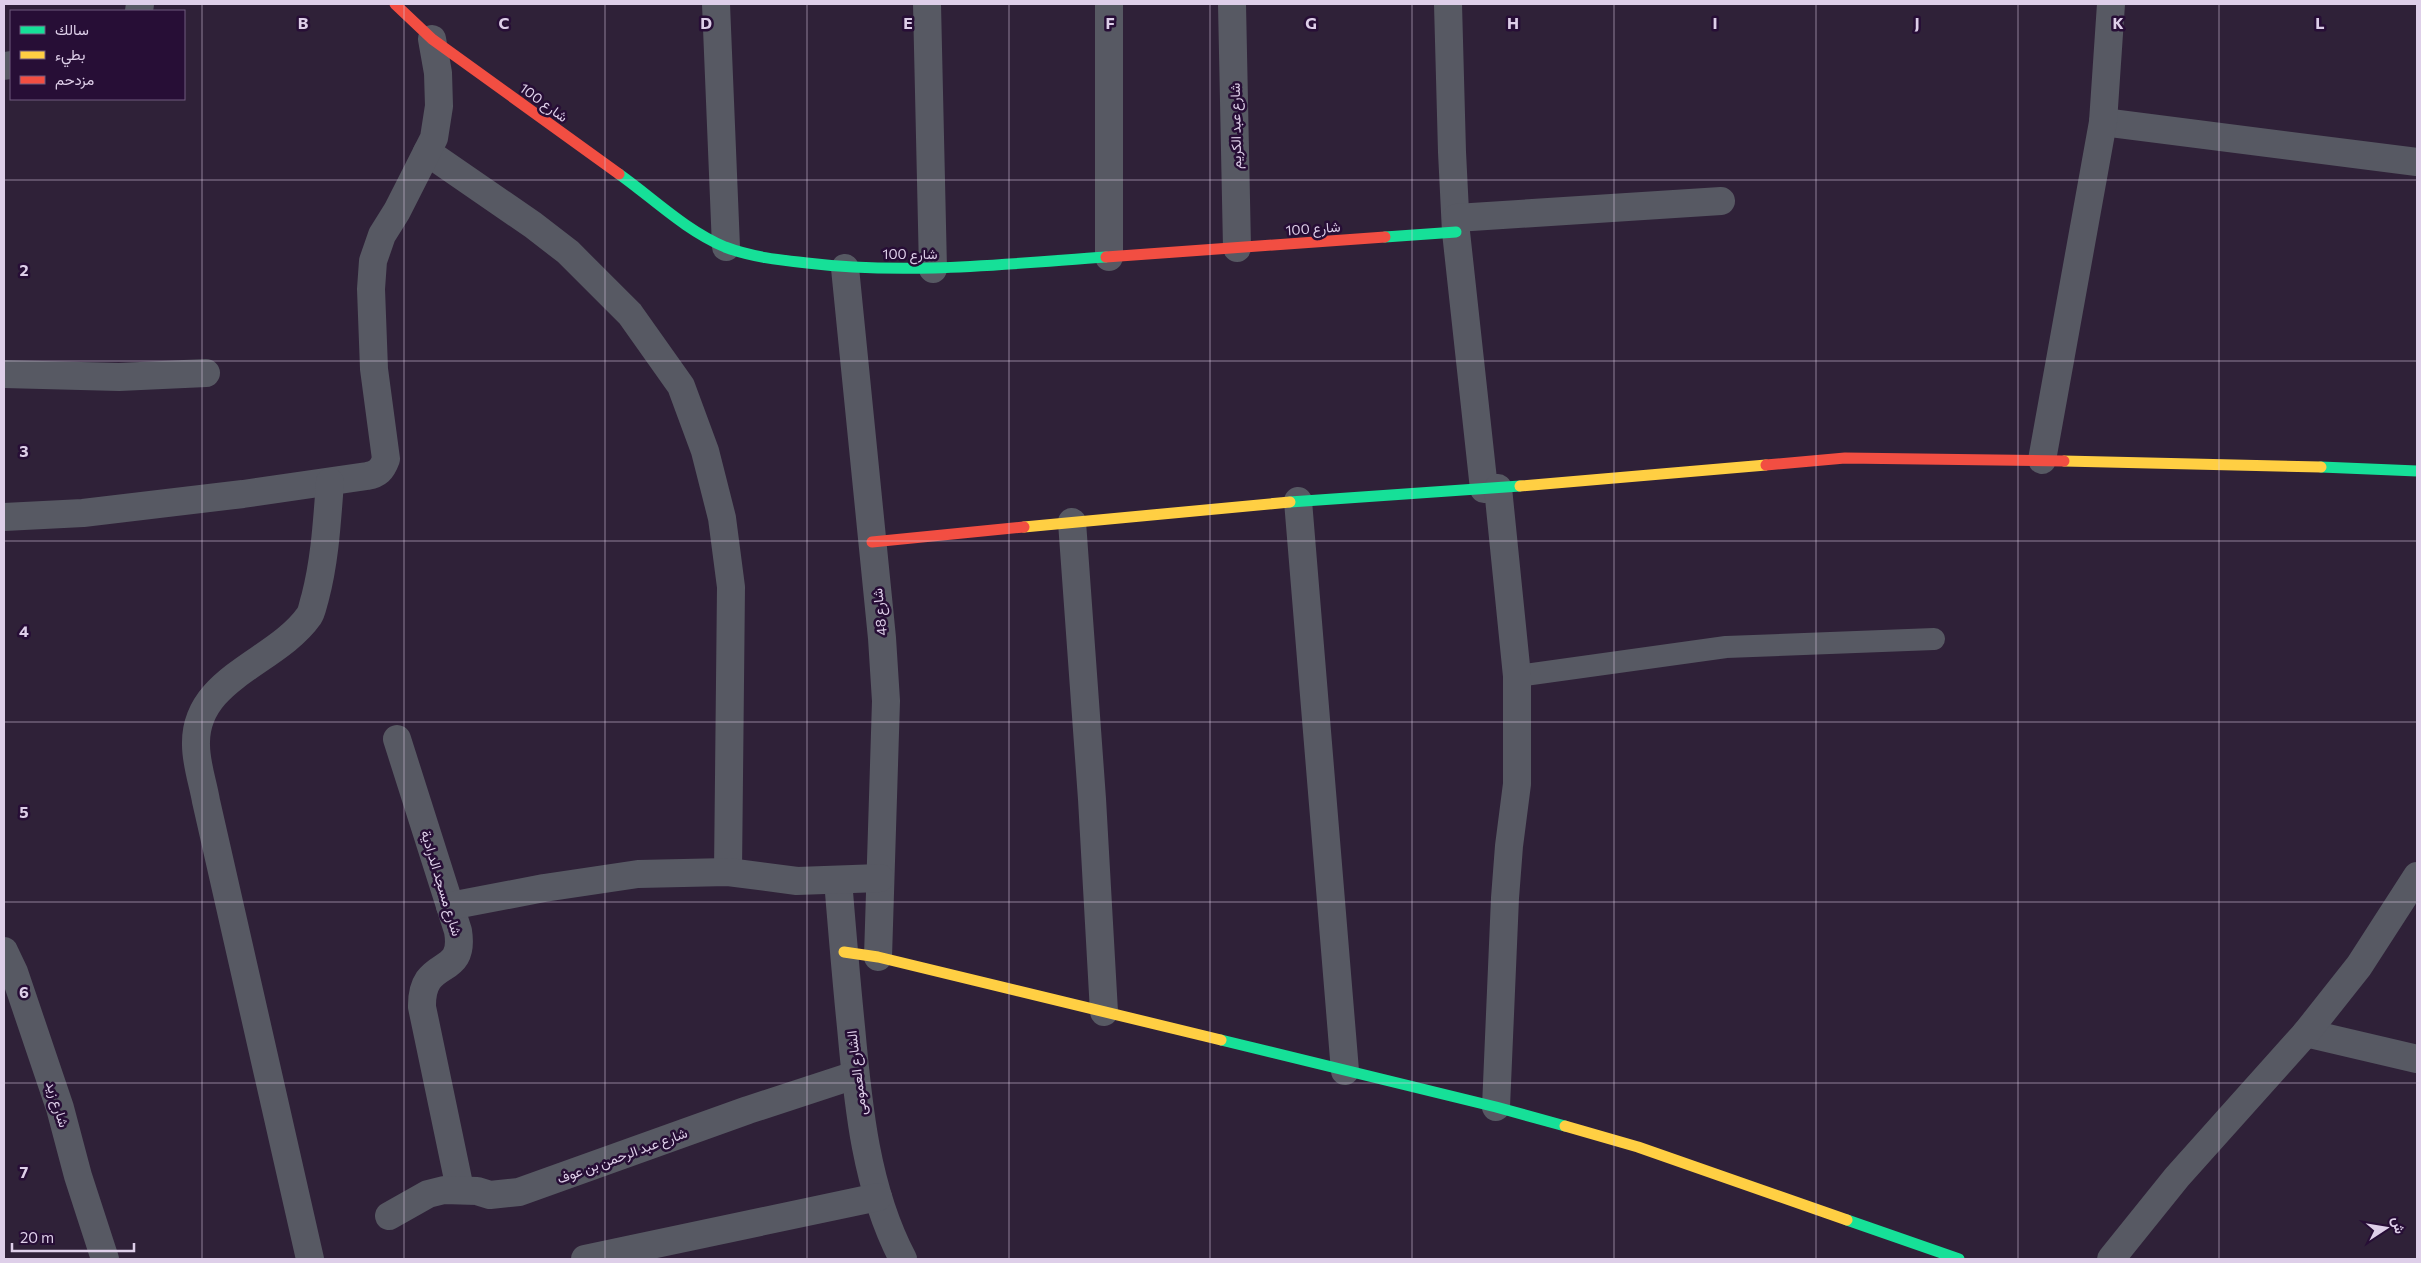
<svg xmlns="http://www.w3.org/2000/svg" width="2421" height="1263" viewBox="0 0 2421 1263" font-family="Commissioner,Vazirmatn,sans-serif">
<rect width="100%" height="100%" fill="#2f2138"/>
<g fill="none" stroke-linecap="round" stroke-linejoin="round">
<!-- lane -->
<polyline stroke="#575963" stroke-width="22" points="1517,676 1726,647 1934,639"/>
<!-- street -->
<g stroke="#575963" stroke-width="28">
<polyline points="716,4 726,247"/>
<polyline points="927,4 933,269"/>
<polyline points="1109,4 1109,257"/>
<polyline points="1232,4 1237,248"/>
<polyline points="1448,4 1452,152 1456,232 1484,489"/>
<polyline points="139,11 140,4"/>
<polyline points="4,66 11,65"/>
<polyline points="2103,122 2417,162"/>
<polyline points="427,152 533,225 568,252 630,314 681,386 705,451 722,518 731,587 728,872"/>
<polyline points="1456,218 1721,201"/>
<polyline points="845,268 882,638 886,701 878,957"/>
<polyline points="4,374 119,377 206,373"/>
<polyline points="2042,460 2103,122 2111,4"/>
<polyline points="1298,501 1345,1071"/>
<path d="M4 517 83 513 243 494 367 476C378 474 382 470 386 459L374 369 371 289 373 261 382 235 397 211 434 138 439 106 438 73 432 39"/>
<polyline points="1072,522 1092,799 1104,1012"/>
<path d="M397 739 458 931C466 980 421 955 422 1007L460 1189"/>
<path d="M838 880C842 929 846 978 851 1027 858 1105 866 1189 903 1259"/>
<polyline points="450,906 544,888 638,874 728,872 797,881 880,878"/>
<polyline points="4,951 14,972 60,1108 78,1176 105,1259"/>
<polyline points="2306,1033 2417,1059"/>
<polyline points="1496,1107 1505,898 1509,846 1517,784 1517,676 1498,488"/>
<polyline points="389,1216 428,1194 444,1190 477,1191 490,1195 519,1192 748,1110 855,1075"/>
<path d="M310 1259 206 801C203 783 196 764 196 745 194 678 276 663 309 616 312 612 313 604 315 598 325 560 327 521 330 482"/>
<polyline points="585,1259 878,1197"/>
<polyline points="2111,1259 2177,1177 2306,1033 2359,966 2417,876"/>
</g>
<!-- fast -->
<g stroke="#16e098" stroke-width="11">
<path d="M619 174C654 199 685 230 725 247 751 257 779 260 807 263 906 275 1006 264 1106 257"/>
<polyline points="1385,237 1456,232"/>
<polyline points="2321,467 2417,471"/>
<polyline points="1290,502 1520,486"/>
<polyline points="1221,1040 1496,1107 1565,1126"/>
<polyline points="1847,1220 1959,1259"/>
</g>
<!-- slow -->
<g stroke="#ffcf43" stroke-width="11">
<polyline points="2064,461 2321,467"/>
<polyline points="1520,486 1766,465"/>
<polyline points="1024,527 1290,502"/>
<polyline points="844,952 878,957 1221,1040"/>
<polyline points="1565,1126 1638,1147 1847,1220"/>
</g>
<!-- jam -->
<g stroke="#f24e42" stroke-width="11">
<polyline points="395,4 432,39 619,174"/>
<polyline points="1106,257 1385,237"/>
<polyline points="1766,465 1845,458 2064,461"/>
<polyline points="872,542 1024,527"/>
</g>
</g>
<!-- grid -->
<path fill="none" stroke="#decfe9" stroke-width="1" stroke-opacity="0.55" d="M202 4V1259M404 4V1259M605 4V1259M807 4V1259M1009 4V1259M1210 4V1259M1412 4V1259M1614 4V1259M1816 4V1259M2018 4V1259M2219 4V1259M4 180H2417M4 361H2417M4 541H2417M4 722H2417M4 902H2417M4 1083H2417"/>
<g text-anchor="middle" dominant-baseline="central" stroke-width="5" stroke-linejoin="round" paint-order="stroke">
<!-- street labels -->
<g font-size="14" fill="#decfe9" stroke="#270e36">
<text transform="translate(544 102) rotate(36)">شارع 100</text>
<text transform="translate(1235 126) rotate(-91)">شارع عبد الكريم</text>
<text transform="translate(1313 228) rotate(-4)">شارع 100</text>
<text x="910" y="253">شارع 100</text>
<text transform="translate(879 612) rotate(-96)">شارع 48</text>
<text transform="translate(442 883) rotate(73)">شارع مسجد الدرادية</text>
<text transform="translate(856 1073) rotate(-97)">الشارع العمومى</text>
<text transform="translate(58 1104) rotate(73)">شارع زيد</text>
<text transform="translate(622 1155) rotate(-20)">شارع عبد الرحمن بن عوف</text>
</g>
</g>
<g font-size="16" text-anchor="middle" font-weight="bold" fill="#decfe9" stroke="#270e36" stroke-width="5" stroke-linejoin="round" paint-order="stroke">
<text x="303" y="29">B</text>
<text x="504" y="29">C</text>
<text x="706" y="29">D</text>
<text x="908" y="29">E</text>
<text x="1110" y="29">F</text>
<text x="1311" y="29">G</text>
<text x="1513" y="29">H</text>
<text x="1715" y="29">I</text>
<text x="1917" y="29">J</text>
<text x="2118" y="29">K</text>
<text x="2320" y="29">L</text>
<text x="24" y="276">2</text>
<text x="24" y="457">3</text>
<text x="24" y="637">4</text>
<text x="24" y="818">5</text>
<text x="24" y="998">6</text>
<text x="24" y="1178">7</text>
</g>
<!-- border -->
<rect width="2421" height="1263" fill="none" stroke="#decfe9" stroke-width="10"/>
<!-- legend -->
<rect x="10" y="10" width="175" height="90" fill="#270e36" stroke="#705b7e"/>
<rect x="20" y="26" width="25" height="8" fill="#16e098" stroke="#705b7e"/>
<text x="55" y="35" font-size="15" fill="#decfe9">سالك</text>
<rect x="20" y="51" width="25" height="8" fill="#ffcf43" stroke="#705b7e"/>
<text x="55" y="60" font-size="15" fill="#decfe9">بطيء</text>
<rect x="20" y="76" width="25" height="8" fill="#f24e42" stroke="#705b7e"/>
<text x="55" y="85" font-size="15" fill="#decfe9">مزدحم</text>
<!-- north arrow -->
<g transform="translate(2386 1228) rotate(78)" stroke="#270e36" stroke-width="4" paint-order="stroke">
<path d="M0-4L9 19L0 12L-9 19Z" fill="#decfe9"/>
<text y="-8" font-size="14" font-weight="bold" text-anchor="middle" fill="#decfe9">ش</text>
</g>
<!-- scale -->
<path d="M12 1243v8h122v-8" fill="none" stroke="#decfe9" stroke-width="2.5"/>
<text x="20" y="1243" font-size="15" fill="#decfe9" stroke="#270e36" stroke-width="4" paint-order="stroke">20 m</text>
</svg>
